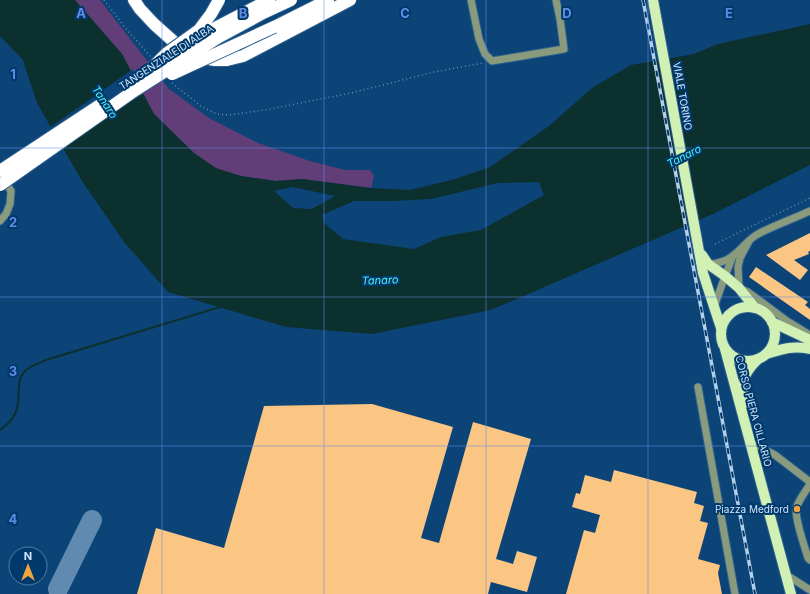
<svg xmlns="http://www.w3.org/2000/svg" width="810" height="594" viewBox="0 0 810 594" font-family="Inter,sans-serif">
<rect width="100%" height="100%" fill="#0c4477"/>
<!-- green -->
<polygon fill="#613e77" points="75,0 100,0 169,89 209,118 258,143 310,161 345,170 370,170 374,176 371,188 302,179 276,181 241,176 216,169 194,153 154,114 122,54"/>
<!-- water -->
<path fill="#0c302e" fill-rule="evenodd" d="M0 0H75L122 54 154 114 194 153 216 168 241 176 276 181 302 179 371 188 410 190 455 179 490 167 549 126 592 88 631 65 694 54 718 44 810 24V165L713 214 491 310 372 334 286 327 168 292 124 242 82 181 37 103 23 60 0 36ZM539 182 544 195 481 230 441 237 414 249 343 239 324 223 322 215 354 201H393L431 199 498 183ZM292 187 335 196 312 209 293 208 274 191Z"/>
<!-- pier -->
<polygon fill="#0c4477" points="133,69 145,92 61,149 49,128"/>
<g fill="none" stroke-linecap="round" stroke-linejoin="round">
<!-- stream -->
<path stroke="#0c302e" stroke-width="2" d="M0 430C8 424 15 418 17 408 21 395 14 377 29 368 34 364 41 363 46 360L220 307"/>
<!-- taxiway -->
<polyline stroke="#608ab0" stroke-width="20" points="58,589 92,520"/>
</g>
<!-- building -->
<g fill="#fbc584">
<polygon points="810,233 810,251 808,252 809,254 794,260 808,270 800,280 766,255"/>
<polygon points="756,267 808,302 805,305 810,309 810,320 749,277"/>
<polygon points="372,404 453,427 421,538 439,543 473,422 531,439 496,559 513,564 517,551 537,557 527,592 491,582 488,594 137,594 156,528 224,548 264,406"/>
<polygon points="614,470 697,492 694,503 704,506 700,521 708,523 698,559 720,565 718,573 722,594 566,594 584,530 595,533 600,515 572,507 576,493 580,494 585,475 611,482"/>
</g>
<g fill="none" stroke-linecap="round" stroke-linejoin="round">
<!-- minor casing -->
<g stroke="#2f618f" stroke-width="9">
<g id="minor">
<polyline points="471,0 479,39 485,54 492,61 564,49 560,19 556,0"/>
<polyline points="0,221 6,214 10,204 11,191 3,179"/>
<polyline points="749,241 740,258 738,267 739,288 748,292 787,321 810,335"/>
<path d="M708 264C713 264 719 263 724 261 738 256 745 241 758 234 775 225 793 219 810 211"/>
<polyline points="714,307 725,276 733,256"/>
<polyline points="698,387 735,594"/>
<polyline points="755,445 775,455 810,482"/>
<path d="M810 484C806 491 800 498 797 506 793 514 805 548 808 558L810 560"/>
<polyline points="785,574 810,590"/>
</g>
</g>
<!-- major casing -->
<g stroke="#2f618f" stroke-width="12">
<g id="major">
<polyline points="653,0 703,273 721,328"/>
<polyline points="702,255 708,264 725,276 739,288 755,308"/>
<circle cx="748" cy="334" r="27"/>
<polyline points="772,322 810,340"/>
<polyline points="725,349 791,594"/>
<path d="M766 354C782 349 793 345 810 349"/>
<path d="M745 403C740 382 743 374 758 359"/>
</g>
</g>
<!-- highway casing -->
<g stroke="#2f618f" stroke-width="14">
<g id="highway">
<polyline points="134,0 140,9 154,24 173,41 197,57 215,60 227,60 243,56 350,0"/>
<polyline points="274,27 328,0"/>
</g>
</g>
<!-- path -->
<g stroke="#658db4" stroke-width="1.5" stroke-dasharray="1 3" stroke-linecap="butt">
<polyline points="104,0 127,30 151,57"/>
<polyline points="172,83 202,107 217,114 229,115 265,110 351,93 434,72 483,63"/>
<polyline points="715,244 810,198"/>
</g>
<!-- minor -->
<use href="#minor" stroke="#8a9a7d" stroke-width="7"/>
<!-- major -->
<use href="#major" stroke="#d0f0b4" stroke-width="10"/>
<!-- highway -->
<use href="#highway" stroke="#fff" stroke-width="12"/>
<!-- rail casing -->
<g stroke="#b4cfea" stroke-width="3.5">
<polyline id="rail" points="643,0 755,594"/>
</g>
<!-- rail -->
<use href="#rail" stroke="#00396b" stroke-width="2" stroke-dasharray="6" stroke-linecap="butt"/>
<!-- highway-bridge casing -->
<g stroke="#2f618f" stroke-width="14" stroke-linecap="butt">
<g id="highway-bridge">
<polyline points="175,55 215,28 269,0"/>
<polyline points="172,74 274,27"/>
<polyline points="145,75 167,53 199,30 211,14 219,0"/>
<polyline points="0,171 103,103"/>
<polyline points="0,185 131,93 219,37 263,13 291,0"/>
</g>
</g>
<!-- highway-bridge -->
<use href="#highway-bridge" stroke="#fff" stroke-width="12"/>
</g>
<!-- grid -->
<path fill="none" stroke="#648ae7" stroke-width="1" stroke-opacity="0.55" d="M162 0V594M324 0V594M486 0V594M648 0V594M0 148H810M0 297H810M0 446H810"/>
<!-- markers -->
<circle fill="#f0a63f" stroke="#00396b" stroke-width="1.5" cx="797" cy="509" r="4"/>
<g text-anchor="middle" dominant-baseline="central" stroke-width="4" stroke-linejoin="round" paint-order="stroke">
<!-- street labels -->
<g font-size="10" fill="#cfe5fd" stroke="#00396b">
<text transform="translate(166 57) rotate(-33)">TANGENZIALE DI ALBA</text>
<text transform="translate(683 96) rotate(80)">VIALE TORINO</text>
<text transform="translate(754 411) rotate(75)">CORSO PIERA CILLARIO</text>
</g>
<!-- poi labels -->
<g font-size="10" fill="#cfe5fd" stroke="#00396b" text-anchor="end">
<text x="789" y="509">Piazza Medford</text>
</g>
<!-- water labels -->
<g font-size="11" font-style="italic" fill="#50f1ea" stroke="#00396b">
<text transform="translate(105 102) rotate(57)">Tanaro</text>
<text transform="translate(684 156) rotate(-27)">Tanaro</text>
<text transform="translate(380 280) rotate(-2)">Tanaro</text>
</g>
</g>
<g font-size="13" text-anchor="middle" font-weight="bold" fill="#648ae7" stroke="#00396b" stroke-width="4" stroke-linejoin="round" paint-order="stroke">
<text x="81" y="18">A</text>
<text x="243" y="18">B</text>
<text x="405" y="18">C</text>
<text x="567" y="18">D</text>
<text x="729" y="18">E</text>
<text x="13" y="79">1</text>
<text x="13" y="227">2</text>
<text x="13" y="376">3</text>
<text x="13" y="524">4</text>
</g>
<!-- north arrow -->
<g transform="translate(28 566)"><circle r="19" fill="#00396b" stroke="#537ea5"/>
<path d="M0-3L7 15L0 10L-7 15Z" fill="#f0a63f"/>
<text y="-6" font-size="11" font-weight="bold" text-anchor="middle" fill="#cfe5fd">N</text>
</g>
</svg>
